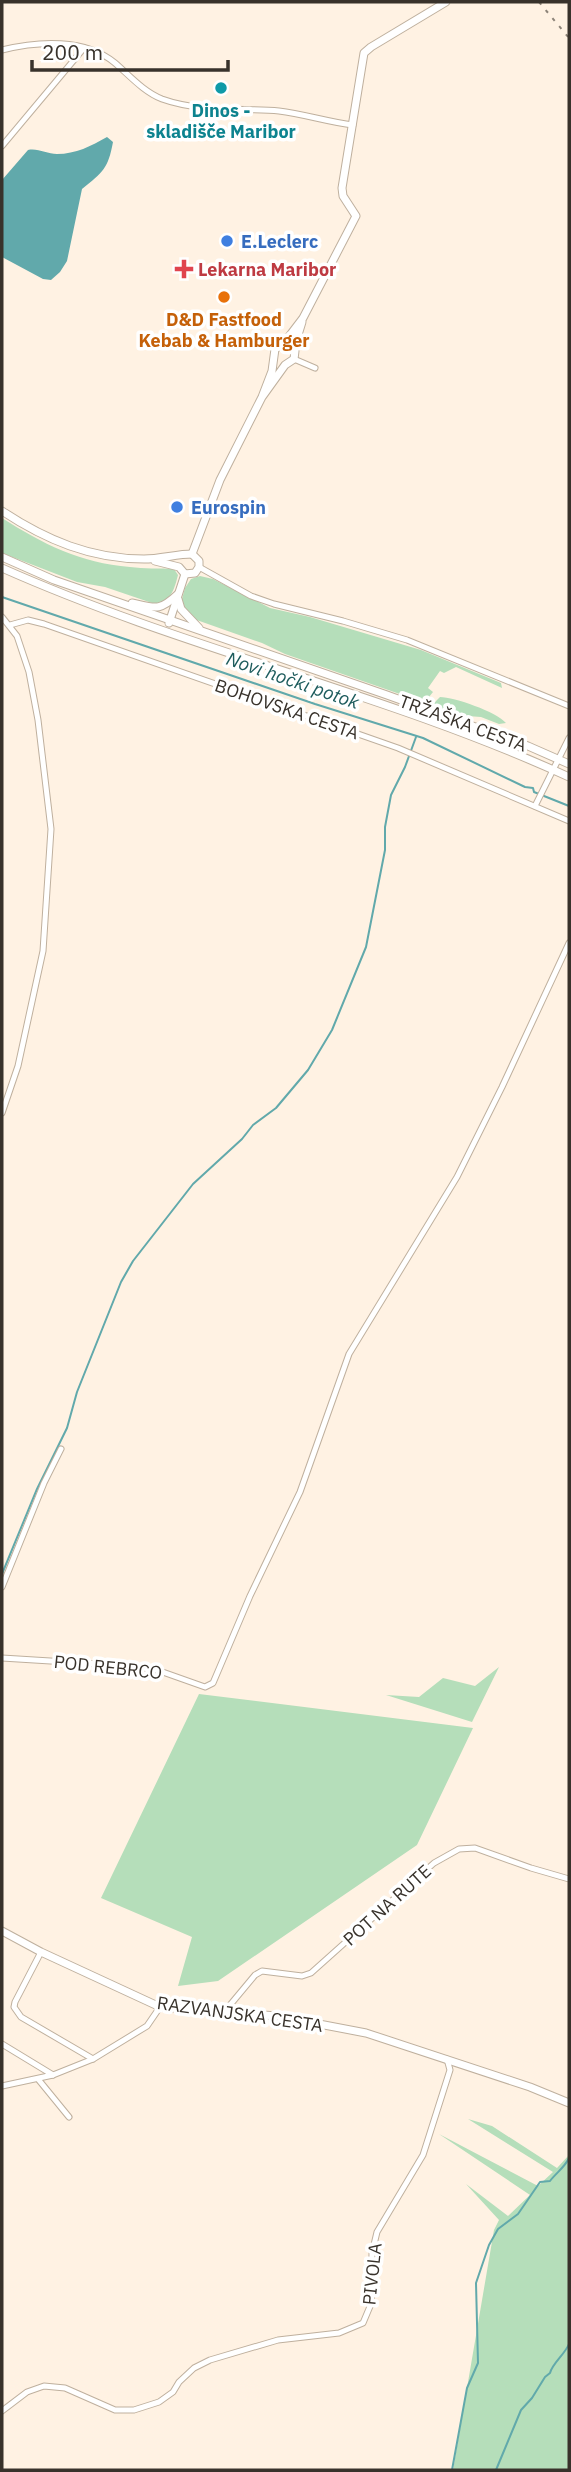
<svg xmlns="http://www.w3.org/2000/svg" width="571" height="2472" viewBox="0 0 571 2472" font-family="'IBM Plex Sans',sans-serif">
<rect width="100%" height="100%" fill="#fff2e3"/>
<!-- green -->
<g fill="#b5deba">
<path d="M2 518C43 544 80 563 130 567 144 569 159 568 174 569L178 575C174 590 172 600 155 604L105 587 77 582 2 553Z"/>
<polygon points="200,576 213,579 270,608 310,617 421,650 501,683 502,688 456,667 444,673 440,671 428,688 433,692 429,697 417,700 285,654 262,643 191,618 182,604 182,599 185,588 191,579"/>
<path d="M440 697C454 697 497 712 506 723L499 724 481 717 454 715 431 706Z"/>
<polygon points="499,1667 472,1722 386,1695 419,1697 443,1678 475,1686"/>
<polygon points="199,1694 473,1728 417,1845 218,1981 178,1986 192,1937 101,1898"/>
<polygon points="468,2119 492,2126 557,2168 569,2155 569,2470 453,2470 494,2230 499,2220 466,2184 508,2216 530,2195 439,2134 538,2186 553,2172"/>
</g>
<!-- water -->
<path fill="#61a9ab" d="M107 137 113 142C108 169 103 172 82 189L67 261 60 272 51 280 43 279 2 257V180L28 150C38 148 47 154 57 154 76 154 91 146 107 137Z"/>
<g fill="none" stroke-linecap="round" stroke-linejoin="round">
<!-- stream -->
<g stroke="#61a9ab" stroke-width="2">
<polyline points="2,597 315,704 423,738 525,787 533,788 534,792 569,806"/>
<polyline points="2,1574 37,1489 67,1428 77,1392 121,1282 133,1261 193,1184 242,1139 253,1125 276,1108 308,1070 332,1030 366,947 385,850 385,827 391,795 405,767 416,737"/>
<path d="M452 2470 467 2388 478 2363 476 2283 489 2245 498 2229 518 2214 540 2182 550 2181C556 2173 565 2167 569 2158"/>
<path d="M496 2470 521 2410 532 2398 545 2377 550 2373C552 2364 565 2354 569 2344"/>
</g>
<!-- street casing -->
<g stroke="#bfb09e" stroke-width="7">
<g id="street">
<path d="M2 50C38 41 85 38 115 63 130 76 144 92 162 99 198 112 242 108 279 111 304 114 328 122 353 125"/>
<polyline points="2,146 84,48"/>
<polyline points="294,359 315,368"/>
<polyline points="199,567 251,596 274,604 343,621 407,640 569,706"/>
<polyline points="2,617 17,636 29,672 38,720 51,829 43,951 18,1066 2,1113"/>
<polyline points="10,625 28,620 44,624 398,748 569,821"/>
<polyline points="535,806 569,738"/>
<polyline points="2,1587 44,1483 61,1449"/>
<polyline points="2,1658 131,1666 157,1670 205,1687 213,1683 250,1596 300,1492 349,1354 457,1177 502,1087 569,943"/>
<polyline points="41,1952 15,2002 14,2007 21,2017 93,2059"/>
<polyline points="225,2011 255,1975 262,1971 302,1976 311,1973 434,1863 459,1849 475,1848 531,1868 569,1879"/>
<polyline points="2,2044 53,2075"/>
<polyline points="38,2079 69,2117"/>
<polyline points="2,2086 53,2075 93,2059 147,2026 160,2007"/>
<polyline points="2,2411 27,2392 44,2386 65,2388 115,2410 134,2410 159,2402 173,2392 179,2382 194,2368 210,2360 278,2340 339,2333 363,2323 371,2304 372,2253 377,2232 423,2155 450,2070 447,2059"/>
</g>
</g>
<!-- secondary casing -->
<g stroke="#bfb09e" stroke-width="9">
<g id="secondary">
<polyline points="284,343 303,318 356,216 343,196 342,188 364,53 371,47 446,2"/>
<polyline points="294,348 302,322"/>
<path d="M2 511C46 540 91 559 144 559 160 559 177 554 192 554"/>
<polyline points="192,554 220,480 262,397 272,371 275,349 284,343 291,345 295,351 294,359 285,365 262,397"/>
<polyline points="2,557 54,580 387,695 528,746 569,764"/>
<polyline points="155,561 179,567 185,574"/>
<path d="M2 568C186 650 386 693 569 777"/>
<polyline points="185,574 195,573 199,567 199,561 192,554"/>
<polyline points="178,599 181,609 199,628"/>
<path d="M132 603C155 608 159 612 178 594"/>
<polyline points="169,623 185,574"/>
<polyline points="2,1931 41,1952 160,2007 277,2016 366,2033 530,2087 569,2103"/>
</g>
</g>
<!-- street -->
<use href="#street" stroke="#fff" stroke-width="5"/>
<!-- secondary -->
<use href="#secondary" stroke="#fff" stroke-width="7"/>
<!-- rail -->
<polyline stroke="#8d8479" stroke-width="2" stroke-dasharray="3.5 7" stroke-linecap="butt" points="539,2 569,38"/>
</g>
<!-- markers -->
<circle fill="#0f9aa8" stroke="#fff" stroke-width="2.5" cx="221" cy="88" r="7"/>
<g fill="#3f7fe0" stroke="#fff" stroke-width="2.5">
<circle cx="227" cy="241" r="7"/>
<circle cx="177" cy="507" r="7"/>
</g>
<path fill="#e0444e" stroke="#fff" stroke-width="2.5" d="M180.5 258.5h7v7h7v7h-7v7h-7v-7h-7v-7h7z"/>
<circle fill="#e8710a" stroke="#fff" stroke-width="2.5" cx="224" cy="297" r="7"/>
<g text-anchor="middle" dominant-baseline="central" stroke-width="7" stroke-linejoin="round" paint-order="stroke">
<!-- culture labels -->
<g font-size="18" font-weight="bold" fill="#0d838f" stroke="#fff">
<text x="221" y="110">Dinos -<tspan x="221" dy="21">skladišče Maribor</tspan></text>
</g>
<!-- shop labels -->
<g font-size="18" font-weight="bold" fill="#366cbe" stroke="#fff" text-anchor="start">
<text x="241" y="241">E.Leclerc</text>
<text x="191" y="507">Eurospin</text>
</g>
<!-- health labels -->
<g font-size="18" font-weight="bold" fill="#be3a42" stroke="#fff" text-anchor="start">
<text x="198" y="269">Lekarna Maribor</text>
</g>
<!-- food labels -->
<g font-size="18" font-weight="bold" fill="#c56008" stroke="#fff">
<text x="224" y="319">D&amp;D Fastfood<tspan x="224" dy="21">Kebab &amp; Hamburger</tspan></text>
</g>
<!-- street labels -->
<g font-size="18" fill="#38322b" stroke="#fff">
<text transform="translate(287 709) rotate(19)">BOHOVSKA CESTA</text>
<text transform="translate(463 723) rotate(20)">TRŽAŠKA CESTA</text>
<text transform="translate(108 1667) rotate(6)">POD REBRCO</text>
<text transform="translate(387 1905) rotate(-42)">POT NA RUTE</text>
<text transform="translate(240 2014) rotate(8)">RAZVANJSKA CESTA</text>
<text transform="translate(372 2274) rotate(-84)">PIVOLA</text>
</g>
<!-- water labels -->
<g font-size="19" font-style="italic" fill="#1e5c5d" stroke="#fff">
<text transform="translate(293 680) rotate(19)">Novi hočki potok</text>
</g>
</g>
<!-- border -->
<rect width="571" height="2472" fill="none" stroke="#38322b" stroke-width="7"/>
<!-- scale -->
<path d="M32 60v10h196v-10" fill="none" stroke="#38322b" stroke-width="3.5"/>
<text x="42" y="60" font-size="21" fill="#38322b" stroke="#ffffff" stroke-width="5" paint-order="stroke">200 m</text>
</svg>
